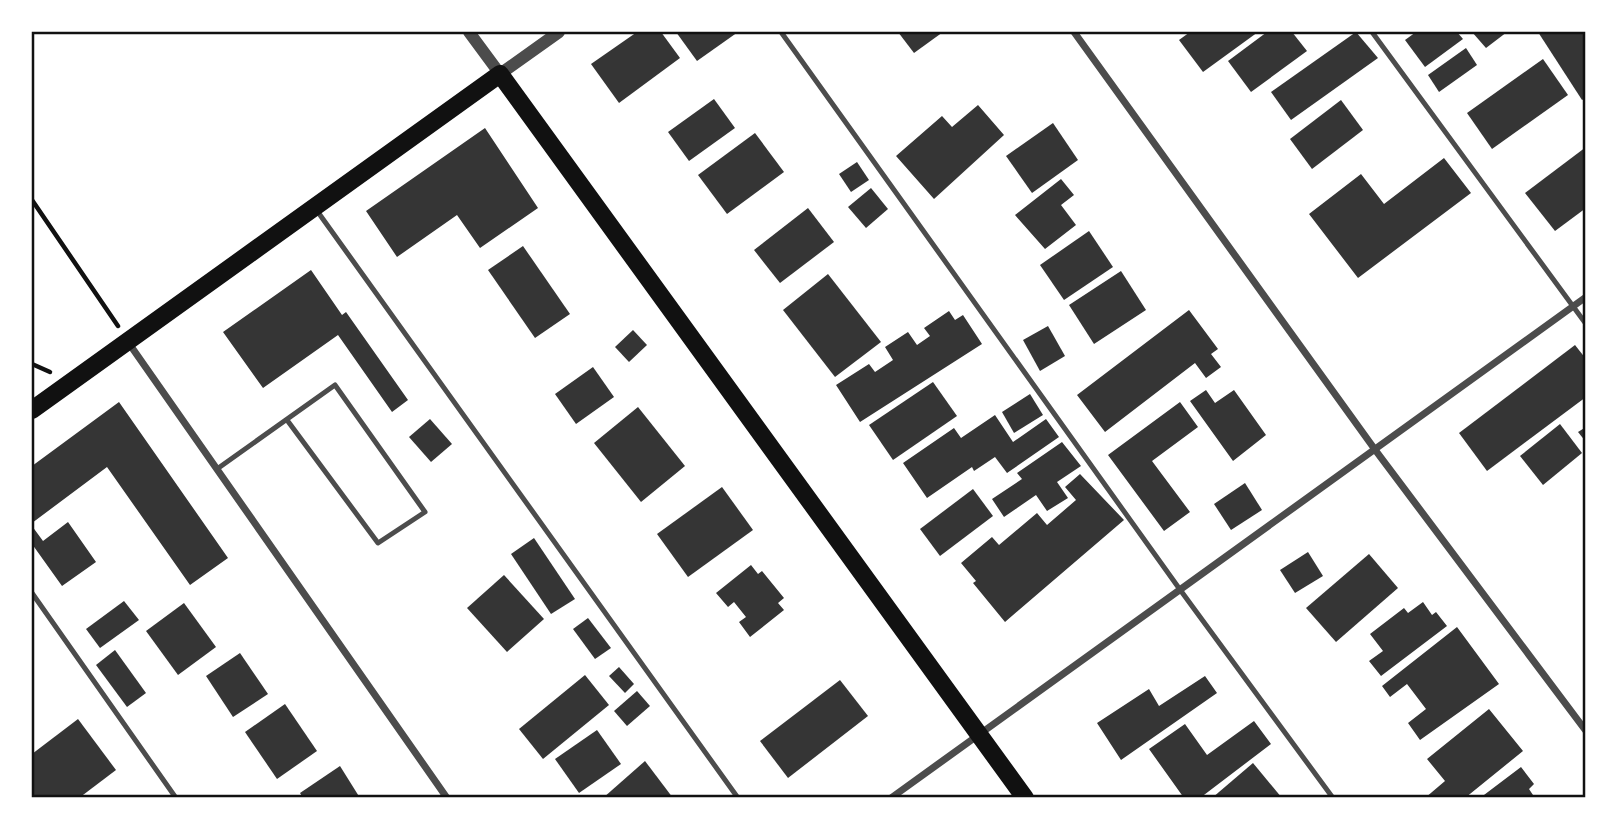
<svg xmlns="http://www.w3.org/2000/svg" width="1617" height="829" viewBox="0 0 1617 829" font-family="'Source Sans 3',sans-serif">
<rect width="100%" height="100%" fill="#fff"/>
<!-- building -->
<g fill="#353535">
<polygon points="637,32 661,32 680,58 619,103 591,64"/>
<polygon points="676,32 738,32 697,61"/>
<polygon points="898,32 943,32 914,53"/>
<polygon points="1190,32 1258,32 1203,72 1179,40"/>
<polygon points="1267,32 1292,32 1307,51 1251,92 1228,61"/>
<polygon points="1356,32 1378,58 1291,120 1271,92"/>
<polygon points="1416,32 1457,32 1463,39 1425,67 1405,40"/>
<polygon points="1472,32 1507,32 1486,48"/>
<polygon points="1538,32 1586,32 1586,98 1582,100"/>
<polygon points="1466,48 1477,65 1439,92 1428,75"/>
<polygon points="1543,59 1568,95 1492,149 1467,113"/>
<polygon points="714,99 735,128 689,161 668,132"/>
<polygon points="1341,100 1363,130 1312,169 1290,139"/>
<polygon points="978,105 1004,135 934,199 896,156 942,116 952,127"/>
<polygon points="1053,123 1078,160 1032,193 1006,156"/>
<polygon points="485,128 538,208 480,248 457,215 397,257 366,211"/>
<polygon points="755,133 784,172 727,214 698,175"/>
<polygon points="1586,147 1586,208 1555,231 1525,193"/>
<polygon points="1444,158 1471,193 1358,278 1309,214 1361,174 1384,204"/>
<polygon points="857,162 869,180 851,192 839,174"/>
<polygon points="1061,179 1074,195 1061,205 1076,225 1045,249 1015,215"/>
<polygon points="871,188 888,209 866,228 848,207"/>
<polygon points="808,208 834,242 780,283 754,250"/>
<polygon points="1089,231 1113,267 1064,300 1040,265"/>
<polygon points="523,246 570,314 535,338 488,270"/>
<polygon points="311,270 342,315 346,312 408,400 392,412 338,335 263,388 223,332"/>
<polygon points="1121,271 1146,310 1094,344 1069,305"/>
<polygon points="828,274 881,342 835,377 783,310"/>
<polygon points="1189,310 1218,349 1211,354 1221,367 1206,378 1195,363 1105,432 1077,395"/>
<polygon points="949,311 955,320 963,315 982,344 860,422 836,385 869,364 875,372 893,360 885,347 908,332 917,345 930,336 924,328"/>
<polygon points="1048,326 1065,356 1040,371 1023,340"/>
<polygon points="633,330 647,345 629,362 615,347"/>
<polygon points="1575,345 1586,359 1586,397 1487,471 1459,433"/>
<polygon points="593,367 614,397 576,424 555,394"/>
<polygon points="933,382 957,416 893,460 869,425"/>
<polygon points="1206,390 1215,403 1234,390 1266,435 1233,461 1190,401"/>
<polygon points="1030,394 1043,415 1014,433 1002,412"/>
<polygon points="119,402 228,558 190,585 107,467 32,523 32,466"/>
<polygon points="1180,402 1198,427 1152,461 1190,512 1164,531 1108,455"/>
<polygon points="638,407 685,466 641,502 594,443"/>
<polygon points="995,415 1013,442 1046,419 1059,437 1007,473 995,457 974,471 972,467 927,498 903,463 954,428 961,438"/>
<polygon points="430,419 452,444 431,462 409,437"/>
<polygon points="1560,424 1582,453 1543,485 1520,456"/>
<polygon points="1586,427 1586,442 1578,432"/>
<polygon points="1062,442 1081,466 1057,482 1068,498 1047,511 1036,495 1004,517 992,499 1022,479 1017,473"/>
<polygon points="1080,474 1124,520 1005,622 973,583 976,581 961,563 992,537 999,545 1037,513 1047,525 1076,500 1065,487"/>
<polygon points="1245,483 1262,510 1231,530 1214,504"/>
<polygon points="722,487 753,530 688,577 657,534"/>
<polygon points="973,489 993,516 940,556 920,529"/>
<polygon points="68,522 96,562 62,586 32,544 32,526 43,541"/>
<polygon points="534,538 575,599 551,614 511,554"/>
<polygon points="1308,552 1323,576 1295,593 1280,570"/>
<polygon points="1369,554 1398,588 1336,642 1306,608"/>
<polygon points="751,565 758,574 762,571 784,598 778,603 784,610 750,637 739,622 746,617 734,602 728,607 716,593"/>
<polygon points="504,575 544,619 507,652 467,608"/>
<polygon points="124,601 139,620 100,648 86,629"/>
<polygon points="1423,602 1432,615 1436,612 1447,626 1381,676 1369,661 1383,651 1370,634 1404,608 1408,613"/>
<polygon points="184,603 216,647 178,675 146,631"/>
<polygon points="588,618 611,648 595,659 573,629"/>
<polygon points="1457,627 1499,684 1420,740 1408,723 1426,709 1407,684 1390,697 1382,686"/>
<polygon points="115,650 146,693 127,707 96,665"/>
<polygon points="240,653 268,694 233,717 206,676"/>
<polygon points="619,667 634,684 625,693 609,676"/>
<polygon points="585,675 609,705 543,759 519,729"/>
<polygon points="1205,676 1217,693 1121,760 1097,723 1149,689 1159,706"/>
<polygon points="840,680 868,716 788,778 760,741"/>
<polygon points="637,691 650,706 627,726 614,711"/>
<polygon points="285,704 317,751 277,779 245,732"/>
<polygon points="1489,709 1523,751 1465,798 1425,798 1445,781 1427,759"/>
<polygon points="78,719 116,770 79,798 32,798 32,754"/>
<polygon points="1254,721 1271,744 1200,798 1184,798 1149,749 1185,724 1207,755"/>
<polygon points="597,730 621,764 579,793 555,759"/>
<polygon points="645,761 673,798 603,798"/>
<polygon points="1253,763 1282,798 1212,798"/>
<polygon points="340,766 360,798 303,798 300,793"/>
<polygon points="1521,767 1534,784 1529,789 1535,798 1480,798"/>
</g>
<g fill="none" stroke-linecap="round" stroke-linejoin="round">
<!-- path -->
<g stroke="#111" stroke-width="4.5">
<polyline points="32,200 118,326"/>
<polyline points="32,364 50,372"/>
</g>
<!-- service -->
<g stroke="#4c4c4c" stroke-width="5">
<polyline points="781,32 1181,591 1333,798"/>
<polyline points="1372,32 1586,324"/>
<polyline points="315,208 738,798"/>
<polyline points="217,469 335,385 425,512 378,543 287,420"/>
<polyline points="32,593 176,798"/>
</g>
<!-- minor -->
<g stroke="#4c4c4c" stroke-width="7">
<polyline points="1074,32 1376,451 1586,731"/>
<polyline points="128,342 447,798"/>
<polyline points="891,798 1586,297"/>
</g>
<!-- tertiary -->
<polyline stroke="#4c4c4c" stroke-width="12" points="469,32 500,74 559,32"/>
<!-- trunk -->
<polyline stroke="#111" stroke-width="18" points="32,410 500,74 1025,798"/>
</g>
<!-- border -->
<rect width="1617" height="829" fill="none" stroke="#ffffff" stroke-width="66"/>
<rect x="33" y="33" width="1551" height="763" fill="none" stroke="#111" stroke-width="2.5"/>
</svg>
